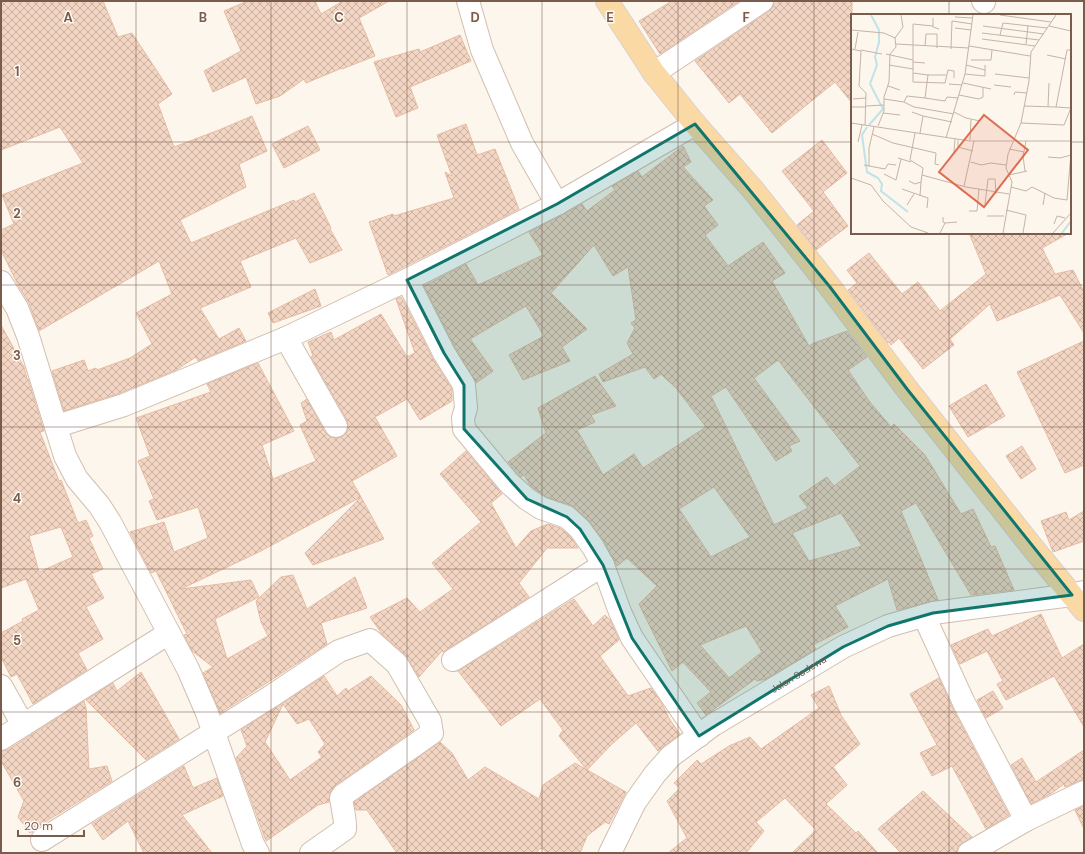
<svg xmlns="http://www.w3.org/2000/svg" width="1085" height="854" viewBox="0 0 1085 854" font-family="'DM Sans',sans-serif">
<defs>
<pattern id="building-cross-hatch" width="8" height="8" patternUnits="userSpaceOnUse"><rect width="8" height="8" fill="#f3d5c3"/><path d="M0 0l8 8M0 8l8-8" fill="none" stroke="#cab0a1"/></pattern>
</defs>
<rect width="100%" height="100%" fill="#fdf6ec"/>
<!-- building -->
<g fill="url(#building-cross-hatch)" stroke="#e6bba3" fill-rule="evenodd">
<polygon points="1,1 103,1 118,37 132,33 172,94 158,104 174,147 219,130 252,116 267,151 239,164 246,187 180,220 191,243 294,200 295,202 314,193 331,228 330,229 342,250 310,263 296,238 240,261 251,287 200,308 219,339 239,328 246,341 198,361 196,357 176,370 120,393 64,411 52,371 84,360 88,371 96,368 97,370 130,358 152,344 136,313 172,294 159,261 39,331 29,303 18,285 1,250 1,230 14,224 2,195 83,163 60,127 1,150"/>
<polygon points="248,1 315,1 321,14 343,1 389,1 359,18 375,56 342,69 342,68 306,83 304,79 280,96 256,104 246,77 213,92 204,71 241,51 224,11"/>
<polygon points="672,1 739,1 660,54 639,21"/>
<polygon points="774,1 852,1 852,103 835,82 772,133 740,94 729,103 695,61 769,11 773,7"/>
<polygon points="460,35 471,61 410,87 418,108 396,117 374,62 419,49 420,52"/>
<polygon points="466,124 477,155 495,149 519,209 388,275 369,222 393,214 394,216 454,198 445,172 452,176 437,135"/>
<polygon points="308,126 320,150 284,168 272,144"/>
<polygon points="822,140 847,173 823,192 848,226 816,250 797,225 814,211 782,171"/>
<path d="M683 146 691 162 683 167 713 200 704 206 718 225 705 235 728 266 763 242 785 273 772 281 809 346 814 343 847 331 867 357 848 370 869 401 891 427 894 424 925 455 961 514 973 509 991 547 995 546 1014 590 971 595 916 503 901 511 938 600 897 610 888 579 835 606 848 627 813 645 816 649 766 679 757 681 755 679 706 715 697 703 711 692 683 662 672 671 639 604 657 586 627 558 617 566 604 541 588 520 571 505 546 497 535 489 530 485 524 475 521 477 508 462 546 433 538 408 595 376 616 406 591 415 595 422 577 430 603 475 634 454 643 468 706 427 676 388 661 374 654 379 645 367 603 382 599 374 633 354 627 343 635 328 631 323 636 320 628 267 613 276 594 245 551 293 587 329 562 347 570 361 523 380 509 355 544 336 526 306 470 339 493 371 476 383 455 347 424 286 466 264 478 285 543 255 529 232 582 204 587 211 615 190 612 186 638 171 642 177ZM778 360 860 466 834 486 827 477 799 496 808 508 774 525 711 396 726 387 776 461 792 451 789 446 800 441 754 378ZM714 487 750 537 711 557 679 509ZM841 513 862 546 809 561 792 533ZM746 626 762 652 729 678 700 645Z"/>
<polygon points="969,233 1069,233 1042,248 1055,274 1073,270 1084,292 1084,333 1060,295 997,321 990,304 950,339 954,345 923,369 899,338 891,345 889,342 888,343 848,290 857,283 847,270 869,253 902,294 918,282 940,311 986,274"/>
<polygon points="315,289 321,306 273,323 268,313"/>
<polygon points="401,297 433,359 452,389 452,401 420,420 407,399 375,417 397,456 352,481 361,497 261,551 181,589 251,580 259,597 215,619 227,659 268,636 261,622 256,601 281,577 293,575 307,609 355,577 367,608 321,623 327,644 220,713 203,673 213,667 192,651 184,635 187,634 156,571 151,573 130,532 164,522 174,552 208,538 198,507 157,520 149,501 154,499 138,461 150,456 136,418 211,392 207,384 258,363 294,431 262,445 273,479 316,461 300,425 307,421 301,403 307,399 325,432 330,437 336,438 342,437 347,432 348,426 347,420 311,357 313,356 308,342 331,332 334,340 381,314 407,357 415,353 396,299"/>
<path d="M1 325 24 367 27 379H28L44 431 40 432 59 481 61 480 78 523 86 520 93 536 89 538 103 569 91 574 104 598 86 607 103 639 78 653 87 670 33 704 17 674 11 677 1 657V633L23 621 22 619 39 610 26 579 1 588ZM61 527 73 557 39 572 29 536Z"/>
<polygon points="1084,341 1084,465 1065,473 1017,372"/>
<polygon points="986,384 1005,416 968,437 949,406"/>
<polygon points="1022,446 1036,469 1021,479 1006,456"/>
<polygon points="466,451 502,494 491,503 516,548 531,531 548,524 560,528 571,537 578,548 547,548 519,583 529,597 443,652 442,651 419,677 405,655 382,634 370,617 407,598 420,612 453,589 432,563 481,522 440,474"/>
<polygon points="361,497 384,539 313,565 305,553"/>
<polygon points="1084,511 1084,541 1053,552 1041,521 1066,512 1069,520"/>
<polygon points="574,599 593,626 605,615 610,620 619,640 600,656 628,696 651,688 661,702 670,720 680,734 658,751 636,723 612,744 587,770 559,736 563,730 540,699 501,726 458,671"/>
<polygon points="1041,614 1062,658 1084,644 1084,727 1054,676 1006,700 997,684 1003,681 987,651 960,664 951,645 988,629 992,636"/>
<polygon points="141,672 179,739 146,760 86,700 113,683 117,691"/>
<path d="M324 676 337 696 346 688 348 691 371 676 401 705 414 730 336 785 330 792 329 802 318 805 266 841 236 758 247 746 241 730ZM283 704 297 724 309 719 325 744 318 752 322 757 290 780 265 742Z"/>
<polygon points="939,678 953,709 1009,815 986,829 952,766 932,776 920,753 937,745 910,694"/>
<polygon points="829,686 841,715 860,744 833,767 847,785 826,804 856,833 858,831 878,853 792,853 816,830 785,798 756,822 764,831 746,853 668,853 687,838 667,801 680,788 674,783 697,760 701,764 729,746 750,737 761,749 819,708 811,695"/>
<polygon points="993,691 1003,708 986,718 977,700"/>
<polygon points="84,701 86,708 89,769 107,766 112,781 45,822 30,833 18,817 24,801 1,761 1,751 8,750"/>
<polygon points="440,742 452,753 468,780 485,767 539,799 543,785 575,763 626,792 609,824 605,822 587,836 580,853 548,853 541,848 536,853 397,853 367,810 356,810 354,802"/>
<polygon points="1084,750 1084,780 1079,781 1065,787 1064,784 1052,793 1031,804 1011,765 1022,758 1036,782"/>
<polygon points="184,766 193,788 217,778 223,796 182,815 212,853 144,853 128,821 103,840 92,824"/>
<polygon points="923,791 972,837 958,846 957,853 901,853 878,829"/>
<polygon points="1084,806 1084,829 1075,810"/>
</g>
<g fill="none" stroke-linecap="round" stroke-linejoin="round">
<!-- minor casing -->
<g stroke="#d1beb0" stroke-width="24">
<g id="minor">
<polyline points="468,1 482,50 522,143 557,204"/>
<polyline points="983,1 984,2"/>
<polyline points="654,73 762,1"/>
<polyline points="407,280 444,353 464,385 466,408 463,418 464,429 509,483 527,499 541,508 567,517 580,529 593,547 603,565 620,612 632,638 699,736"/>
<polyline points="1,282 17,308 28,336 65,456 77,479 99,505 110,522 188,669 207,713 253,844 258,853"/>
<polyline points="286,338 336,426"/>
<polyline points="57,426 124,405 286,338 407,280 557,204 695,124"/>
<polyline points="924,616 964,703 1026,820"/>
<polyline points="453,660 603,565"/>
<polyline points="1,686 23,725"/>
<polyline points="1,739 169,633"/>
<path d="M42 840 270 697 339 651 370 640 397 664 430 721 432 733 343 795 341 798C342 806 346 822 345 829L311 853"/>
<path id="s1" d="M610 853 635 802 655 774 671 756 713 725 843 647 888 626 933 613 1072 595 1084 592"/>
<polyline points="969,853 1026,820 1084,792"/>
</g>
</g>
<!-- major casing -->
<g stroke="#dad1cd" stroke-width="24">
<polyline id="major" points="607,1 654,73 695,124 754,191 830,287 907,389 1032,547 1084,610"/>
</g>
<!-- minor -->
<use href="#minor" stroke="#fff" stroke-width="22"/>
<!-- major -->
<use href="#major" stroke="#fbd9a5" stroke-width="22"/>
</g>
<!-- marked area -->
<path fill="#0f766e" fill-opacity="0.2" stroke="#0f766e" stroke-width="3" stroke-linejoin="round" d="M695 124 830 287 907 389 1072 595 933 613 888 626 843 647 699 736 632 638 603 565 580 529 567 517 527 499 464 429V385L444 353 407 280 557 204Z"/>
<!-- grid -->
<path fill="none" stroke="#7a5c4d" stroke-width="1" stroke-opacity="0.55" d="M136 1V853M271 1V853M407 1V853M542 1V853M678 1V853M814 1V853M949 1V15M1 142H852M1070 142H1084M949 233V853M1 285H1084M1 427H1084M1 569H1084M1 712H1084"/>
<g text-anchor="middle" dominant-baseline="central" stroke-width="3" stroke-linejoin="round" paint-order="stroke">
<!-- street labels -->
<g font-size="10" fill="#7a5c4d" stroke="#fffaf3">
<text stroke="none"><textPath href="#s1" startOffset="267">Jalan Sadewa</textPath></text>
</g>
</g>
<!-- overview -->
<g transform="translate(851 14)">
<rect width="220" height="220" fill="#fdf6ec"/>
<path fill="none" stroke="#bfe3e8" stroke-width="2" d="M18 111 32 95 19 70 26 51 24 43 28 28V16L20 1M16 113 11 121 16 158 27 164 31 170 30 177 57 198M211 219 220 207"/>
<path fill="none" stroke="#c5b3a7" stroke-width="1" d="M149 1 200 8M104 3 122 4M82 4V13L88 15M132 12 193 20M198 12 220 17M104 14 120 16M0 16 33 19 44 24M131 19 188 26M149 21 152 9 196 14M131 25 184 32M45 30 118 34M175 30 177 12M74 32 75 20H86V34M118 32 179 42M0 35 10 37 8 72 15 79 14 111M4 35 7 18M100 35 101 7 121 10M10 36 31 40M35 40 62 46M196 41 215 45M120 46H140L141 36M62 48 74 49M38 51 62 55M115 51 134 56M62 59V68L94 69 97 56 103 57V64M114 60 134 62V51M144 60 178 64M77 61 62 59V10L82 12M112 69 140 75M98 70 111 71M143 71 160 73M37 72 49 76M108 81 128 85 132 83V73M163 81 164 78 176 79M74 84 94 87 96 83 107 84M2 85 15 84M33 85 53 88 56 82 74 84 77 61H95M53 88 63 93 103 100M15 92 33 91M173 92 205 93 216 36H220M0 93H15M197 93 198 69M61 98 72 102 69 119M103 98 115 104 129 107M32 99 49 101M72 102 101 108M0 109 119 127H220M170 109 213 111 220 94 205 93M27 112 33 97V83L38 68 39 40 45 33 44 24 52 13 50 1M21 120 42 129 85 139 84 150 88 151M95 124 114 60 122 1M107 126V133L122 137M119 126 120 106M7 128 11 111M158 135 173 138M103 138 104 125M197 143 209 144 220 141M47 144 60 148M120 148 130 151 140 149 155 151M13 151 34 155 37 150 45 151M18 152V134L23 113M174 157 172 142 175 127M33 160 45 166 50 145M71 161 115 173 158 180M158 161 176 157M0 164 20 171 32 187 60 213 77 219M58 167 64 170 70 168 72 154 59 146 64 119M113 172 123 127M160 173 175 177 181 173 203 184 216 186 220 139M51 175 77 184 76 194M69 182 70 168M134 190 137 165H144L145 180M56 191 63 180M192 191 194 179M155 196 175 201 172 219M118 197H126L128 175M136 202H153M94 209 106 208M203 210 206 202 214 204M89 219 94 209 92 208V203M152 219 161 168 155 154 157 140 170 109 178 67 180 38 205 1M202 219 220 199"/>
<path fill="#dc6d51" fill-opacity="0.15" stroke="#dc6d51" stroke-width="2" d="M133 101 177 136 133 193 88 158Z"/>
<rect width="220" height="220" fill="none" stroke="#7a5c4d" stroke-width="2"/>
</g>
<g font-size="13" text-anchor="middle" font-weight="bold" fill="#7a5c4d" stroke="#fffaf3" stroke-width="3" stroke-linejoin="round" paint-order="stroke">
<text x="68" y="22">A</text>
<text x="203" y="22">B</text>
<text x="339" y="22">C</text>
<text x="475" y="22">D</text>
<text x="610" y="22">E</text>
<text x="746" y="22">F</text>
<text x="17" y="76">1</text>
<text x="17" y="218">2</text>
<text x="17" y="360">3</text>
<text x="17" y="503">4</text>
<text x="17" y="645">5</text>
<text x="17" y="787">6</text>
</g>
<!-- border -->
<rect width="1085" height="854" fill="none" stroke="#7a5c4d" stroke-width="4"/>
<!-- scale -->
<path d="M18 830v6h66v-6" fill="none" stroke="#7a5c4d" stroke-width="2"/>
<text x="24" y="830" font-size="12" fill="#7a5c4d" stroke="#fffaf3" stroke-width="3" paint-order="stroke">20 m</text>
</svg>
